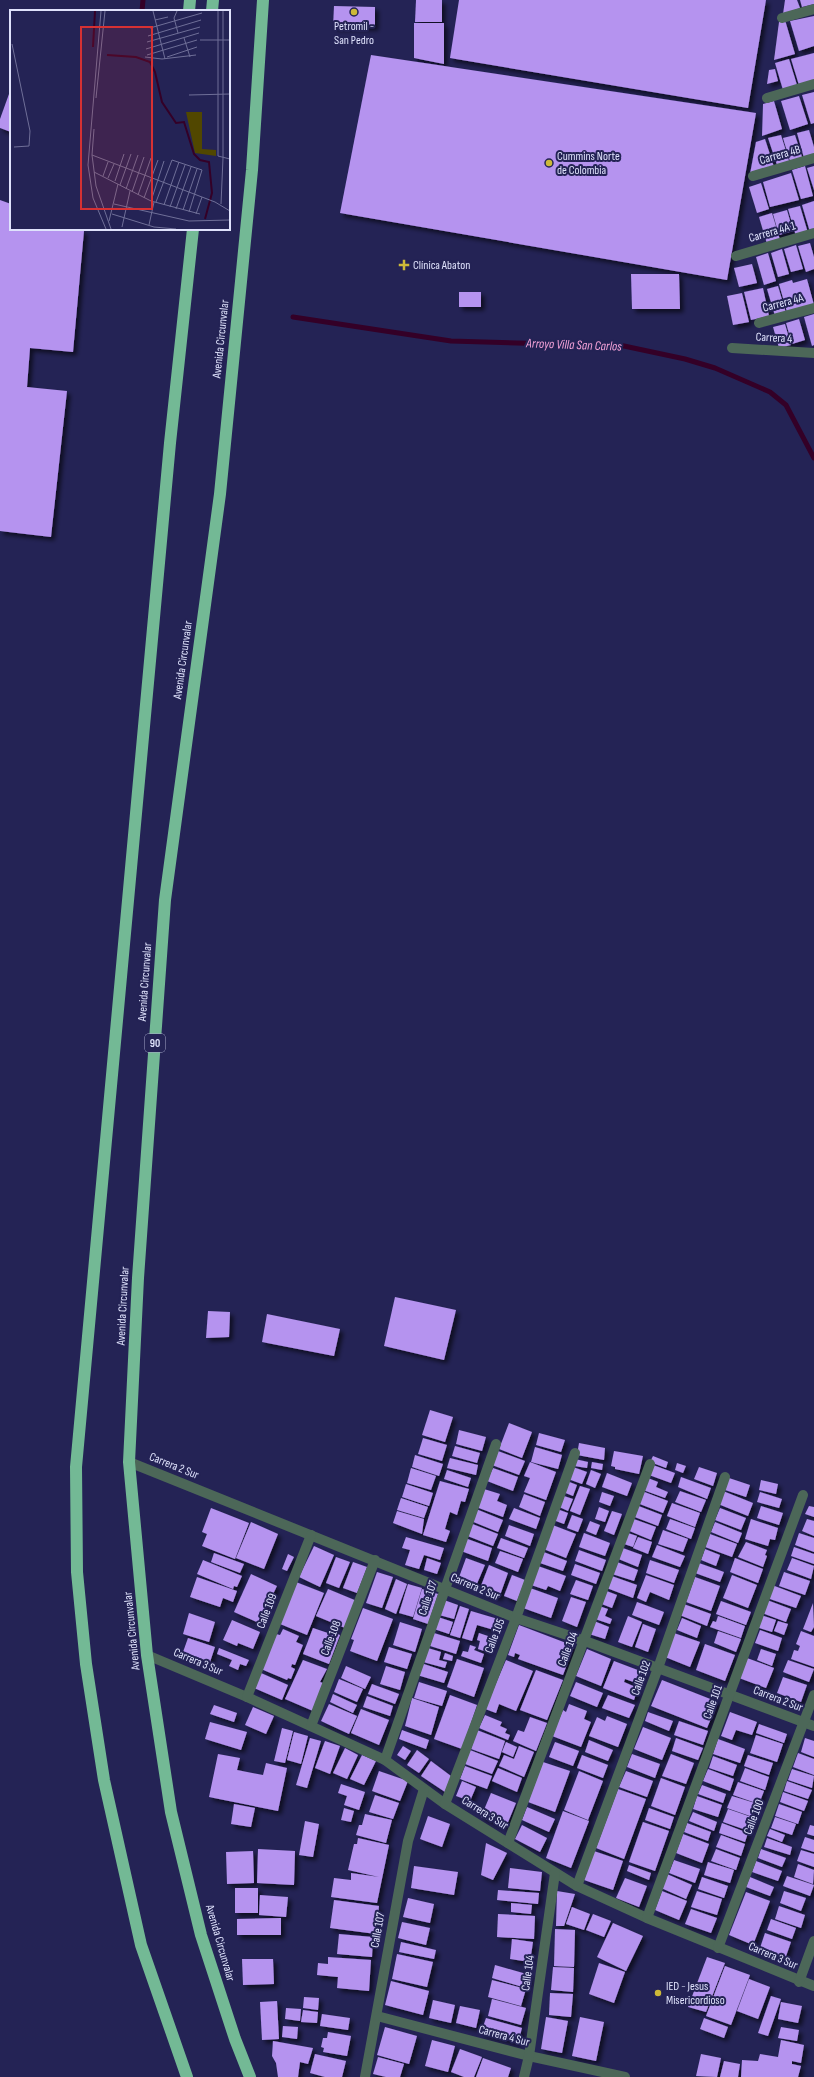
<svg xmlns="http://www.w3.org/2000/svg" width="814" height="2077" viewBox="0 0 814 2077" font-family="'Sofia Sans Condensed',sans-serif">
<defs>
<filter id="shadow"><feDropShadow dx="3.5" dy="3.5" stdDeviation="2" flood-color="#0009"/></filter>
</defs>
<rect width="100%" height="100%" fill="#242355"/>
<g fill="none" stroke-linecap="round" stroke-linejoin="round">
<!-- stream -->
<g stroke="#340027" stroke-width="5">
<polyline points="142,11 143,0"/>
<polyline points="293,317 451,341 624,346 685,359 715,368 770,392 786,405 814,458"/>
</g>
</g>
<!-- building -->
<g fill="#b593ef" filter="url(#shadow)">
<polygon points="416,0 442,0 442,22 415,22"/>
<polygon points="459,0 766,0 748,108 450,58"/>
<polygon points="785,0 797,0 800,8 783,14"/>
<polygon points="800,0 814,0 814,4 802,7"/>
<polygon points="334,6 375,7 375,27 333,27"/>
<polygon points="814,16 814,46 799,51 790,21"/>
<polygon points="785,20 795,54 774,60 779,22"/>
<polygon points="414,23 444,23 444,64 414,58"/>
<polygon points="814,53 814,81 799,85 791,59"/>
<polygon points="371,55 756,113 727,280 340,213"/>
<polygon points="789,59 797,85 783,90 775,63"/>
<polygon points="775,69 778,81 767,84 769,70"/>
<polygon points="814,92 814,123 811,124 802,95"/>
<polygon points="9,94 11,94 11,132 0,128 0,119"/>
<polygon points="799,96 808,124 790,130 781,101"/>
<polygon points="774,101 782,129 762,136 763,104"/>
<polygon points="809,130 814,147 814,155 804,158 797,133"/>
<polygon points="781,135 790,164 778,168 768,138"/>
<polygon points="795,135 802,157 790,161 783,138"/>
<polygon points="765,139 774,167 750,174 756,142"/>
<polygon points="805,166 813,196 801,199 792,170"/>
<polygon points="814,166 814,190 807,168"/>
<polygon points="791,173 799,200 770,207 763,182"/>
<polygon points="761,183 769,209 757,213 749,187"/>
<polygon points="0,200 11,204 11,229 77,229 84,231 73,352 30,348 27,387 67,391 51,537 0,531"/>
<polygon points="814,201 814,230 810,232 802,205"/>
<polygon points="800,206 808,233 796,236 788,209"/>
<polygon points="787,210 793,231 779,235 773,214"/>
<polygon points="772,213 780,240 767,244 759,217"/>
<polygon points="810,243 814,257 814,269 806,272 798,246"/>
<polygon points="796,245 803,269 791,272 784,249"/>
<polygon points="782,249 789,274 778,277 771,253"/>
<polygon points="768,253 776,281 764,285 756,257"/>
<polygon points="752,264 757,283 739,287 734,268"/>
<polygon points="631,274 679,274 680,309 632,309"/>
<polygon points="807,279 814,305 787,312 779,284 792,280 793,283"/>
<polygon points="778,286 786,313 775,316 767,289"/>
<polygon points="763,288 769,316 751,320 744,292"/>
<rect x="459" y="292" width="22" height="15"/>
<polygon points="742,293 749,322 733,325 727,296"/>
<polygon points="814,314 814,345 812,346 804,317"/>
<polygon points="799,319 805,340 792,344 786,323"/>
<polygon points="785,324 791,345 779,348 773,327"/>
<polygon points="395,1297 456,1310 444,1360 384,1346"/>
<polygon points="208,1311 230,1312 229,1337 206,1338"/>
<polygon points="267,1314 340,1329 334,1356 262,1342"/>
<polygon points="430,1410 453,1417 445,1442 422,1435"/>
<polygon points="509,1423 532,1432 522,1458 499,1449"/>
<polygon points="459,1430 486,1437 482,1451 456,1444"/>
<polygon points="539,1433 565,1440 561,1452 536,1445"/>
<polygon points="423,1438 447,1445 442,1461 418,1454"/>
<polygon points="579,1443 605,1448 604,1460 577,1455"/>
<polygon points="455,1446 480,1453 477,1463 452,1456"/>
<polygon points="535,1447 562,1455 558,1469 531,1462"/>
<polygon points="498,1451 525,1461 519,1475 492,1465"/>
<polygon points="614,1451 643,1456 639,1474 615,1469 615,1467 611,1466"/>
<polygon points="415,1455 443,1464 439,1476 412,1467"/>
<polygon points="653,1456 668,1462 666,1468 650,1462"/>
<polygon points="450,1458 478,1465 476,1475 447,1468"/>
<polygon points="575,1459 588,1462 587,1468 574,1466"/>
<polygon points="530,1462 556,1472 546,1500 524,1492 530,1478 524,1476"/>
<polygon points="592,1462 603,1464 602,1470 591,1468"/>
<polygon points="677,1463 686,1466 683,1473 675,1470"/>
<polygon points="653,1465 675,1473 671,1483 649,1475"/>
<polygon points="573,1467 587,1472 582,1484 568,1479"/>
<polygon points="699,1467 717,1473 713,1486 694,1479"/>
<polygon points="411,1468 436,1476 431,1490 407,1483"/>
<polygon points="493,1468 518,1477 513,1491 487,1481"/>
<polygon points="447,1470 471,1478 468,1487 444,1479"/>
<polygon points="591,1470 601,1474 595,1488 586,1484"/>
<polygon points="607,1473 632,1483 627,1496 602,1487"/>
<polygon points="681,1477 711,1488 707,1499 678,1487"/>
<polygon points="648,1478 658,1482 656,1487 668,1492 665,1498 643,1490"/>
<polygon points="729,1478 750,1485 746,1497 725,1490"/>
<polygon points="761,1480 778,1484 776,1494 759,1490"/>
<polygon points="440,1481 469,1489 465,1502 461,1501 457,1515 450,1512 445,1529 450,1531 446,1542 423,1535"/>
<polygon points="567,1481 577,1485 573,1496 563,1492"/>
<polygon points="406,1484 433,1493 429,1506 402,1497"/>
<polygon points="580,1486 590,1489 580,1515 570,1511"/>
<polygon points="484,1489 500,1494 497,1501 507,1505 503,1517 476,1507"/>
<polygon points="642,1491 668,1501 663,1513 637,1503"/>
<polygon points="680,1491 706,1500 701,1512 675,1502"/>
<polygon points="723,1491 753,1503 748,1516 718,1504"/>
<polygon points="602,1492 614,1496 610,1506 599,1502"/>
<polygon points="760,1492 782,1499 779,1508 757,1502"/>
<polygon points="524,1494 545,1502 540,1516 519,1507"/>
<polygon points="561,1495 573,1499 568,1511 557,1506"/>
<polygon points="401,1498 428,1507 424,1518 397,1510"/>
<polygon points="672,1503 700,1513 695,1527 667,1516"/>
<polygon points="636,1505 662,1515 658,1526 632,1516"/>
<polygon points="761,1506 783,1513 779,1525 757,1518"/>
<polygon points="809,1506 814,1507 814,1517 805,1514"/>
<polygon points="599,1507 609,1511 605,1522 595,1519"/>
<polygon points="211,1508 249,1523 235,1559 202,1546 207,1534 202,1532"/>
<polygon points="514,1508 540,1518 536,1529 509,1519"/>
<polygon points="720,1508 746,1518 741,1530 715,1520"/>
<polygon points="476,1509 503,1520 498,1532 471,1521"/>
<polygon points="557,1509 568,1513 564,1524 553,1520"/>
<polygon points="397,1511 424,1519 422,1534 393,1523"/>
<polygon points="612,1511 622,1514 614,1535 604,1531"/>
<polygon points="572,1515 583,1519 578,1532 567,1528"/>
<polygon points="631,1518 656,1527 651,1540 627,1530"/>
<polygon points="670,1519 695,1528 691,1539 666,1529"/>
<polygon points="751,1519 778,1528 775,1540 770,1539 768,1546 745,1539"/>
<polygon points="807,1519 814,1521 814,1536 802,1531"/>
<polygon points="590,1521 600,1525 596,1535 586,1531"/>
<polygon points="251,1522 278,1534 264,1569 236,1558"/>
<polygon points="715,1522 742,1533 738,1543 711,1532"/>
<polygon points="470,1523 498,1534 493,1546 465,1535"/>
<polygon points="550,1524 576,1534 566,1558 541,1548"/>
<polygon points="509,1525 534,1534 530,1546 505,1536"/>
<polygon points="663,1530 688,1539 683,1552 658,1544"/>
<polygon points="625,1532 637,1536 633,1547 621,1543"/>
<polygon points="584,1533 610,1543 605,1556 579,1547"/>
<polygon points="799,1533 814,1538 814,1552 795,1545"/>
<polygon points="710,1534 737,1544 732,1557 705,1547"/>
<polygon points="406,1537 444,1548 440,1560 424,1555 419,1569 405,1565 410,1550 402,1548"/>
<polygon points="638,1537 652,1542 648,1554 633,1548"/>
<polygon points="465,1538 492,1548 488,1561 461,1551"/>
<polygon points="501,1538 528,1548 524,1558 497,1548"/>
<polygon points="746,1542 767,1550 765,1555 767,1556 763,1567 738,1557"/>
<polygon points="657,1545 685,1556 680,1567 652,1557"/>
<polygon points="314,1546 334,1555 320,1587 299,1577"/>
<polygon points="620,1547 642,1555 638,1567 616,1558"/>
<polygon points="794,1547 814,1554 814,1564 791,1556"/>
<polygon points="705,1549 720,1555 716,1566 701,1560"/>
<polygon points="579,1550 606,1560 602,1571 575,1561"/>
<polygon points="500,1551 523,1559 518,1572 495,1563"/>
<polygon points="541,1551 567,1561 563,1571 537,1562"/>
<polygon points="214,1553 244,1564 240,1573 211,1562"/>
<polygon points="288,1554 294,1557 287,1571 282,1569"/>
<polygon points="336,1557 350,1562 339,1588 326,1583"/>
<polygon points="427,1558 441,1563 437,1574 424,1570"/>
<polygon points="466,1558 485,1565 476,1586 458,1580"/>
<polygon points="735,1558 763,1569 758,1583 730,1572"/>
<polygon points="792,1558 814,1566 811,1579 787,1570"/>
<polygon points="203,1560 242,1576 237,1587 234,1586 233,1589 197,1574"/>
<polygon points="650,1560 679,1570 674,1583 646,1573"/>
<polygon points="353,1562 367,1567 357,1593 343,1588"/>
<polygon points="617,1562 638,1570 634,1581 612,1574"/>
<polygon points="699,1563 724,1572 720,1582 695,1573"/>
<polygon points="575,1564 600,1573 596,1584 571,1575"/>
<polygon points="489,1565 508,1573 499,1598 479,1591"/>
<polygon points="538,1566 566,1576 560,1591 548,1586 546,1590 531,1585"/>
<polygon points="377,1572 393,1577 382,1608 366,1603"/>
<polygon points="784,1572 810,1581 805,1595 779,1586"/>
<polygon points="251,1574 277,1586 259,1623 234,1612"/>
<polygon points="512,1575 525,1580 517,1601 504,1596"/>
<polygon points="609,1575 637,1585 633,1598 604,1587"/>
<polygon points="646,1575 674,1585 669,1600 650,1592 646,1602 637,1598"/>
<polygon points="732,1575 757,1585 748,1608 723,1598"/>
<polygon points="197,1577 237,1591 233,1602 223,1598 220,1607 190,1597"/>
<polygon points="695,1577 720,1586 711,1611 686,1602"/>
<polygon points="396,1579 407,1584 396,1614 385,1609"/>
<polygon points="576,1580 593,1586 588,1600 570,1594"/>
<polygon points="296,1582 324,1593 307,1635 280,1624"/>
<polygon points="408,1584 422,1588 413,1617 399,1613"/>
<polygon points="772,1585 801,1596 796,1608 767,1598"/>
<polygon points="530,1588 558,1598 551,1618 523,1608"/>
<polygon points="328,1589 357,1601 345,1628 316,1616"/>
<polygon points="422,1589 438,1594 428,1624 413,1619"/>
<polygon points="604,1590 617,1595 612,1608 599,1603"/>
<polygon points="571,1597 586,1602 577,1627 562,1621"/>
<polygon points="444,1600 458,1605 454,1619 439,1615"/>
<polygon points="767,1600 791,1609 786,1622 762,1613"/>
<polygon points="721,1601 751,1612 746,1625 716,1614"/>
<polygon points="637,1602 664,1612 659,1625 632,1615"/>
<polygon points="681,1603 711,1614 707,1626 677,1614"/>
<polygon points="813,1603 814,1627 811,1632 803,1629"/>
<polygon points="460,1606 469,1609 460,1638 450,1635"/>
<polygon points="599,1606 608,1609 605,1616 612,1619 610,1624 595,1619"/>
<polygon points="363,1608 393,1619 377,1661 350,1651 354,1640 351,1639"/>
<polygon points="471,1611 498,1619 494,1630 477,1625 472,1641 462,1638"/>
<polygon points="189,1613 215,1622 209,1642 183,1634"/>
<polygon points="761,1615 776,1620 772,1632 756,1627"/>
<polygon points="628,1616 642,1622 632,1647 618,1642"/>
<polygon points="718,1616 745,1626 741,1638 710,1627 713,1621 716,1622"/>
<polygon points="438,1617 453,1622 449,1634 434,1629"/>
<polygon points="682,1618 701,1626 697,1638 677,1630"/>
<polygon points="232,1620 260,1632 253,1649 238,1643 237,1646 223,1640"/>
<polygon points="594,1621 609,1627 605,1639 589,1634"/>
<polygon points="778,1621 788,1624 784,1635 774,1631"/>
<polygon points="400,1622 422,1629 415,1652 393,1645"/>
<polygon points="643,1624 656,1629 648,1652 635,1647"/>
<polygon points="519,1625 574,1646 563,1675 518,1659 520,1655 515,1653 514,1657 508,1655"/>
<polygon points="313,1628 328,1633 329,1630 340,1635 329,1664 303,1654"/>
<polygon points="283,1629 299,1636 296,1642 303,1645 295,1665 292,1664 291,1667 295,1669 291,1679 288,1678 287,1680 261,1669 276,1634 280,1635"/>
<polygon points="760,1630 782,1638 778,1651 755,1643"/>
<polygon points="718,1631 741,1639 736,1652 714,1643"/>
<polygon points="801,1631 814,1636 814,1667 791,1659 794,1650 798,1651 800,1646 796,1644"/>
<polygon points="434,1633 460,1641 456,1654 430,1646"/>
<polygon points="479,1633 494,1638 487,1652 478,1649 480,1641 477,1640"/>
<polygon points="674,1633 700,1642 690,1667 665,1657"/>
<polygon points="188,1638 215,1647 210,1662 183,1652"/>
<polygon points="705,1644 735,1655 725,1681 696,1670"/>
<polygon points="470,1645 476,1647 474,1650 484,1654 481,1663 461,1656 463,1651 468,1652"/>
<polygon points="389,1647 412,1654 407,1669 384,1662"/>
<polygon points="219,1648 249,1660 246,1666 240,1664 238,1670 229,1666 232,1660 217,1654"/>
<polygon points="428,1648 441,1652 439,1660 447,1662 445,1668 423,1662"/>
<polygon points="587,1649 611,1659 601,1686 576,1676"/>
<polygon points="761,1649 776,1654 772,1666 757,1660"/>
<polygon points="445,1653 453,1656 452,1661 443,1659"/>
<polygon points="747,1658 774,1668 766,1688 739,1678"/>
<polygon points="457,1659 484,1668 474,1697 447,1687"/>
<polygon points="303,1660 327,1669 320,1682 323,1683 313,1711 285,1699"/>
<polygon points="506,1660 533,1671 516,1711 499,1704 496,1713 485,1709"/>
<polygon points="788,1660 814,1669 809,1682 783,1672"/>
<polygon points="614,1661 643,1672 639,1684 625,1679 624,1682 638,1688 634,1700 603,1688"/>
<polygon points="421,1663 448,1672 444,1683 417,1675"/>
<polygon points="346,1666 371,1677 365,1689 341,1678"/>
<polygon points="386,1666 405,1672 400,1690 380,1684"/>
<polygon points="536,1670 563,1680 547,1720 520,1710"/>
<polygon points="261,1673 288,1685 282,1700 254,1688"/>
<polygon points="783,1677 807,1685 801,1702 777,1693"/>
<polygon points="339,1679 363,1689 357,1702 334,1692"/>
<polygon points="662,1680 718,1702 707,1728 651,1706"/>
<polygon points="419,1682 447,1691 442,1706 414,1698"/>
<polygon points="576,1682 603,1693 597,1707 570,1696"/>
<polygon points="372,1684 399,1694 395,1704 368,1694"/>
<polygon points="333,1694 357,1705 353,1713 330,1702"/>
<polygon points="450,1695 477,1705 462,1749 434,1739"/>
<polygon points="608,1695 635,1705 629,1718 602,1708"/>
<polygon points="367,1696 393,1706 390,1716 363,1707"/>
<polygon points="412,1698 439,1707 431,1735 405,1726"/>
<polygon points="329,1704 357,1716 349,1734 321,1721"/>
<polygon points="569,1704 587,1711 584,1719 591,1722 581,1747 552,1736 563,1710 566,1712"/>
<polygon points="214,1705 237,1713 234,1722 210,1714"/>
<polygon points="253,1707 274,1716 266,1734 245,1725"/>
<polygon points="361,1709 389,1720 379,1745 351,1733"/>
<polygon points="648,1712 673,1721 669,1731 645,1721"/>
<polygon points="730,1712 757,1722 752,1735 736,1730 732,1740 721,1736"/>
<polygon points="485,1715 502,1722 500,1726 507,1729 505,1733 510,1735 508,1740 479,1728"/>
<polygon points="607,1716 627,1724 618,1747 589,1736 597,1717 605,1721"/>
<polygon points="530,1717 547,1723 536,1751 513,1741 518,1730 524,1732"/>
<polygon points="679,1721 708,1731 703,1745 674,1735"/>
<polygon points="210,1722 247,1732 241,1750 205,1739"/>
<polygon points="759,1724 787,1734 784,1743 756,1733"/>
<polygon points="643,1727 671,1738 662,1760 634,1749"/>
<polygon points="282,1728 293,1731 285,1763 274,1761"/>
<polygon points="402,1730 429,1740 426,1749 399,1739"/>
<polygon points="477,1730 505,1741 499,1759 471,1749"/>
<polygon points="294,1732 308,1736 301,1764 287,1760"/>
<polygon points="756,1735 783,1744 777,1762 750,1753"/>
<polygon points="310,1738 321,1741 307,1788 296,1785"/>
<polygon points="676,1738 703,1748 698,1760 672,1751"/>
<polygon points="805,1738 814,1741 814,1757 801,1752"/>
<polygon points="718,1739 745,1749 740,1763 713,1754"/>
<polygon points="589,1740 613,1750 608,1761 585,1752"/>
<polygon points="325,1741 340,1746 330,1774 315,1768"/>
<polygon points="506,1742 517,1747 513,1757 502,1752"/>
<polygon points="555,1742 579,1751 573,1766 549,1757"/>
<polygon points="403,1746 411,1751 405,1760 397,1755"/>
<polygon points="519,1746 534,1752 524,1777 499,1766 504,1755 514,1759"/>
<polygon points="345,1748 358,1755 347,1779 333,1773"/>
<polygon points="417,1750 429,1759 419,1773 407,1765"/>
<polygon points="470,1750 498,1761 492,1774 465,1764"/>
<polygon points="798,1753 814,1759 814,1775 793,1767"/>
<polygon points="218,1754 240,1758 237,1770 263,1775 266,1763 287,1768 278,1811 209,1797"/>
<polygon points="632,1754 660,1764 655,1778 627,1767"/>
<polygon points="671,1754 694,1763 686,1784 662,1776"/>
<polygon points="362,1755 376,1761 364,1785 350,1779"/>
<polygon points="582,1755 608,1765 603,1778 577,1768"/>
<polygon points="748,1755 773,1763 769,1775 744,1766"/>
<polygon points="713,1756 737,1765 733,1776 709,1768"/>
<polygon points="431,1761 451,1776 445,1792 421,1776"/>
<polygon points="543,1762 570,1771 555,1812 528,1802"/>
<polygon points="465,1766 492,1776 487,1789 460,1779"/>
<polygon points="498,1768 522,1778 517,1792 492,1781"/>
<polygon points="745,1768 769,1777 765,1790 740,1781"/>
<polygon points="708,1769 734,1779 730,1791 703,1781"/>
<polygon points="792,1769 814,1776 812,1788 788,1780"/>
<polygon points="379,1771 408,1781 400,1801 372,1791"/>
<polygon points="579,1771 603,1781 588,1820 564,1810"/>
<polygon points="626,1771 653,1781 647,1797 619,1787"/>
<polygon points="661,1778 685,1787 675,1815 651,1806"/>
<polygon points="462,1781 476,1787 470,1801 456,1796"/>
<polygon points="787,1781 812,1790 808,1799 784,1791"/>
<polygon points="738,1782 764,1791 759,1804 733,1795"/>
<polygon points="341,1784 365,1792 359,1810 344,1805 347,1796 338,1793"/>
<polygon points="702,1785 726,1794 723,1803 698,1794"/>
<polygon points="618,1789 646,1799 624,1859 596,1848"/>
<polygon points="783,1792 808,1801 804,1811 780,1802"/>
<polygon points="491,1793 516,1803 506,1827 481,1817"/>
<polygon points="375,1795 399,1803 393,1819 369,1812"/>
<polygon points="697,1796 722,1805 718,1817 693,1809"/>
<polygon points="732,1796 758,1804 753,1817 727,1808"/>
<polygon points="234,1804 255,1808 251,1827 231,1824"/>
<polygon points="779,1804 802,1812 798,1824 775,1816"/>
<polygon points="527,1807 555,1819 549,1832 522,1820"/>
<polygon points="344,1808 354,1811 351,1822 341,1820"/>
<polygon points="649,1808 674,1817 670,1829 645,1820"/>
<polygon points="728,1809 754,1818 749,1831 723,1822"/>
<polygon points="563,1811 589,1821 571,1868 546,1858"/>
<polygon points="693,1812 717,1822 714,1831 689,1821"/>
<polygon points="365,1814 392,1820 386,1843 356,1835 359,1825 362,1825"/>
<polygon points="428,1816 450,1824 442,1847 420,1839"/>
<polygon points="775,1817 796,1824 792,1835 771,1828"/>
<polygon points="305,1821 319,1824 313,1857 299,1855"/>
<polygon points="643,1822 669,1831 655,1871 629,1862"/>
<polygon points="687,1823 711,1832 708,1841 684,1832"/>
<polygon points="722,1823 748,1833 745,1842 719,1833"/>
<polygon points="522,1825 547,1838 540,1852 515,1839"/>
<polygon points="810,1825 814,1826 814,1836 807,1834"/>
<polygon points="770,1829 785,1835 782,1842 767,1836"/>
<polygon points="683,1834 709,1844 702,1863 676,1853"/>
<polygon points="721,1835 745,1844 741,1856 716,1847"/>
<polygon points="805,1837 814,1840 814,1852 801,1848"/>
<polygon points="358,1838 389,1845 377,1903 331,1897 334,1878 351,1880 351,1873 379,1877 348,1870 354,1844 357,1844"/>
<polygon points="767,1838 792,1847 790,1855 764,1847"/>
<polygon points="486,1843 507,1853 493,1880 481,1875"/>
<polygon points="258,1849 295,1851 294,1885 257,1883"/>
<polygon points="716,1849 740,1858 736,1870 711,1861"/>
<polygon points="761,1849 786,1858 782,1867 758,1858"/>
<polygon points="801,1850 814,1854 814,1867 797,1861"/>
<polygon points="253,1851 254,1883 227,1884 226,1852"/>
<polygon points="594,1851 623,1861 613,1890 584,1880"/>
<polygon points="674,1860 700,1869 695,1883 669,1873"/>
<polygon points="756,1861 782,1871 778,1881 752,1872"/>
<polygon points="708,1862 734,1870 730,1883 704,1875"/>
<polygon points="798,1864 814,1870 813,1884 794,1877"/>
<polygon points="629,1865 651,1873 649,1880 627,1871"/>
<polygon points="414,1866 458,1872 454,1895 411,1888"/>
<polygon points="510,1868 542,1872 540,1891 508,1888"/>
<polygon points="667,1874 692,1885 686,1899 661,1888"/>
<polygon points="787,1876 814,1885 810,1896 783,1886"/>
<polygon points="702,1877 728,1886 724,1898 698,1889"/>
<polygon points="750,1877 774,1887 770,1896 746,1887"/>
<polygon points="625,1878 647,1886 639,1907 616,1898"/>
<rect x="235" y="1888" width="23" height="25"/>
<polygon points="498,1890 539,1893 538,1904 497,1900"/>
<polygon points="557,1891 575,1894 564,1926 556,1926"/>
<polygon points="662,1891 687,1901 679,1920 655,1910"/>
<polygon points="697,1891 722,1899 717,1915 691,1907"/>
<polygon points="784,1891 806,1898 801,1911 780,1903"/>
<polygon points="746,1892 770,1901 753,1945 729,1935"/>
<polygon points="260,1895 288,1897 286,1917 259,1915"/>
<polygon points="408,1898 434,1904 430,1923 403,1917"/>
<polygon points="334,1900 379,1906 376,1934 330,1928"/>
<polygon points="511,1903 532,1905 531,1914 511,1912"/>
<polygon points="779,1906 805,1915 801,1928 775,1919"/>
<polygon points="572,1907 590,1914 584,1930 566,1924"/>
<polygon points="691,1909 717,1918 711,1933 685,1924"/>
<polygon points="498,1914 535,1916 534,1939 497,1937"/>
<polygon points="593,1914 611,1921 604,1937 586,1930"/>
<polygon points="281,1918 281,1935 237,1935 237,1919"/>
<polygon points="771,1919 796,1928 792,1939 767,1930"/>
<polygon points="402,1922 430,1928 426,1945 398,1938"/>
<polygon points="613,1923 643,1936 626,1971 597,1957"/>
<polygon points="555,1929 575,1930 574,1967 554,1966"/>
<polygon points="765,1933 791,1942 785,1959 759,1951"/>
<polygon points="339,1934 373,1937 372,1957 337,1954"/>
<polygon points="512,1939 533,1942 530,1962 510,1959"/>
<polygon points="401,1942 436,1950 434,1959 399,1952"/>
<polygon points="397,1954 433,1962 427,1987 392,1979"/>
<polygon points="328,1957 371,1960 369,1991 337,1988 338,1977 317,1975 318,1963 328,1964"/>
<polygon points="707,1957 725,1963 706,2012 688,2007"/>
<polygon points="242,1959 273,1959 274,1984 243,1985"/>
<polygon points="599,1963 625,1972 614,2003 589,1994"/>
<polygon points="495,1965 530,1975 526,1988 492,1978"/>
<polygon points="725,1966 750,1975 731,2025 706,2016"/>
<polygon points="553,1967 574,1968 573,1992 551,1990"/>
<polygon points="749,1979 770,1987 758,2019 737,2011"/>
<polygon points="492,1980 526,1989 521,2006 488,1997"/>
<polygon points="391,1981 429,1991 423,2015 385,2005"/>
<polygon points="550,1993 573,1994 571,2017 549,2015"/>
<polygon points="771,1996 781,1999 768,2036 758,2033"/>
<polygon points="304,1997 319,1998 318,2010 303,2008"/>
<polygon points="492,1999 526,2008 521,2025 488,2016"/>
<polygon points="433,2000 455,2005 451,2023 429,2018"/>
<polygon points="277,2001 279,2039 262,2040 260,2002"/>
<polygon points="781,2002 802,2006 798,2023 778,2019"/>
<polygon points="460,2006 480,2010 476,2028 456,2023"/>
<polygon points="286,2008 301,2009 300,2021 285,2019"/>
<polygon points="303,2010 318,2012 317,2023 301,2022"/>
<polygon points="322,2014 350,2018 348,2030 320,2026"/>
<polygon points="546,2017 568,2021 562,2053 541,2049"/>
<polygon points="580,2017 604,2022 596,2061 572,2056"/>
<polygon points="486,2018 522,2028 518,2043 481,2033"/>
<polygon points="704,2018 728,2027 724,2038 700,2029"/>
<polygon points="283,2026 298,2027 297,2039 282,2037"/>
<polygon points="385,2027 417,2036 409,2064 377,2055"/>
<polygon points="781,2027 799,2030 797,2041 778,2038"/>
<polygon points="328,2032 351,2036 347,2056 323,2052 324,2048 321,2047 323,2038 327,2038"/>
<polygon points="432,2040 455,2046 448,2072 425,2066"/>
<polygon points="781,2040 804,2045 801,2063 792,2061 792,2064 801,2066 798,2077 741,2077 742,2060 758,2061 760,2054 778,2057"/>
<polygon points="273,2041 313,2048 308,2064 300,2062 298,2077 278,2077 276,2063 272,2056"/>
<polygon points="460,2049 482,2057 474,2077 464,2077 451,2072"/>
<polygon points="315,2054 346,2061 342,2077 325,2077 310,2073"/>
<polygon points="701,2054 721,2058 717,2077 696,2076"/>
<polygon points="378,2057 404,2064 400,2077 386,2077 373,2074"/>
<polygon points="483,2058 511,2068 508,2077 476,2077"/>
<polygon points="724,2061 740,2064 738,2077 720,2077"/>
</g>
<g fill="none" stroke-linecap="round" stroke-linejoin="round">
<!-- minor -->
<g stroke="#4c6758" stroke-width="10">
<polyline points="782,18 814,9"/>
<polyline points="767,98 814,84"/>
<polyline points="753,176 814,158"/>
<polyline points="736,256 814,233"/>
<polyline points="759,323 814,308"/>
<polyline points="732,348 814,353"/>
<polyline points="129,1462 516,1618 585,1641 814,1726"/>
<polyline points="147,1655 247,1697 385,1760 445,1804 577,1886 647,1918 814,1986"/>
<polyline points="247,1697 311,1535"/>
<polyline points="311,1726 375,1560"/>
<polyline points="385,1760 496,1444"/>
<polyline points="445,1804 516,1618 575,1453"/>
<polyline points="508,1843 650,1464"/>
<polyline points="577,1886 658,1668 725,1477"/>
<polyline points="647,1918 803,1495"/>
<polyline points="718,1948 814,1695"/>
<polyline points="799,1982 814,1941"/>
<polyline points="377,2016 529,2056 625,2077"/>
<polyline points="365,2077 408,1841 424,1789"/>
<polyline points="524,2077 529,2056 555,1873"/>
</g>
<!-- highway -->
<g stroke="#73b995" stroke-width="12">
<polyline points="189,11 190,0"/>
<polyline points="212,11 213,0"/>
<polyline points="187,2077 141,1945 104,1780 86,1664 77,1572 76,1467 170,443 193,229"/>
<polyline points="250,2077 235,2039 201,1935 171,1812 147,1655 129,1462 138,1278 165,900 220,494 252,170 263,0"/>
</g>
</g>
<!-- markers -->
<g fill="#cdb938" stroke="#242355" stroke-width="1.5">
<circle cx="354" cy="12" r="4"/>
<circle cx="549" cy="163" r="4"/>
<path d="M402 259h4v4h4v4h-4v4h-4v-4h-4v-4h4z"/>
<circle cx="658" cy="1993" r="4"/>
</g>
<g text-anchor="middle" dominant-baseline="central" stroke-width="4" stroke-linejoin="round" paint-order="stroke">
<!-- shield labels -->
<rect fill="#242355" stroke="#a7a9ca" stroke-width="1" x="145" y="1034" width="20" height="18" rx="3"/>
<g font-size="11" font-weight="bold" fill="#dfe2fc">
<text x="155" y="1043">90</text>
</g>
<!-- poi labels -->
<g font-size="12" fill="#dfe2fc" stroke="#242355" text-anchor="start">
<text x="354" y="26" text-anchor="middle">Petromil -<tspan x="354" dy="14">San Pedro</tspan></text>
<text x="557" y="156">Cummins Norte<tspan x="557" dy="14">de Colombia</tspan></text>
<text x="413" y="265">Clínica Abaton</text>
<text x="666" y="1986">IED - Jesus<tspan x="666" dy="14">Misericordioso</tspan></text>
</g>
<!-- street labels -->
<g font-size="12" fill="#dfe2fc" stroke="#242355">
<text transform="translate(780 155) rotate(-16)">Carrera 4B</text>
<text transform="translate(772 232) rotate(-16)">Carrera 4A 1</text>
<text transform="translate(783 303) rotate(-15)">Carrera 4A</text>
<text transform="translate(774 338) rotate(3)">Carrera 4</text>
<text transform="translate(221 339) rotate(-84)">Avenida Circunvalar</text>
<text transform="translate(183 660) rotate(-82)">Avenida Circunvalar</text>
<text transform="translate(145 982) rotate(-86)">Avenida Circunvalar</text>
<text transform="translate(123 1306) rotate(-87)">Avenida Circunvalar</text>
<text transform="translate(174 1466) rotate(22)">Carrera 2 Sur</text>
<text transform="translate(475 1587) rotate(23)">Carrera 2 Sur</text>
<text transform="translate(428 1598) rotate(-71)">Calle 107</text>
<text transform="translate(267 1611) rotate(-69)">Calle 109</text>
<text transform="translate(132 1631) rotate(-96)">Avenida Circunvalar</text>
<text transform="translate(495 1636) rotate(-69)">Calle 105</text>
<text transform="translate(331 1638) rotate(-69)">Calle 108</text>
<text transform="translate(568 1649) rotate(-69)">Calle 104</text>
<text transform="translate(198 1662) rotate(23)">Carrera 3 Sur</text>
<text transform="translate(641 1678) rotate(-70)">Calle 102</text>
<text transform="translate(778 1699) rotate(21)">Carrera 2 Sur</text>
<text transform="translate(713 1702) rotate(-70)">Calle 101</text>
<text transform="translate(485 1813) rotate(32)">Carrera 3 Sur</text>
<text transform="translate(754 1817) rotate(-69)">Calle 100</text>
<text transform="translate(378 1930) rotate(-80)">Calle 107</text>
<text transform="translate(220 1943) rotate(74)">Avenida Circunvalar</text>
<text transform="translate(773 1956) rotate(23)">Carrera 3 Sur</text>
<text transform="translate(528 1973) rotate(-82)">Calle 104</text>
<text transform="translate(504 2036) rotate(15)">Carrera 4 Sur</text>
</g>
<!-- water labels -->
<g font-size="13" font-style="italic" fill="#f5a3d9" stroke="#242355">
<text transform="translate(574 345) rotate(2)">Arroyo Villa San Carlos</text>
</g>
</g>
<!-- overview -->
<g transform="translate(10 10)">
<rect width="220" height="220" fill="#242355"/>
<path d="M176 102H192V139L206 140V146L185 143Z" fill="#514700"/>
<path fill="none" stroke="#340027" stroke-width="2" d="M83 37 85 1M97 45 126 47 140 52 145 62 152 92 166 113 174 112 184 144 190 150 199 152 202 183 195 209"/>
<path fill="none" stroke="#6f6f98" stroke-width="1" d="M91 1 78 155 83 188 96 219M143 1 155 49M167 1 164 8 168 23M208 1V146L220 149M145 10 158 7M140 18 192 3M138 26 191 10M174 28 180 47M190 30H220M137 32 190 17M2 34 20 121 19 136 4 137M136 39 189 23M137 45 187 30M135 47 152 49 186 45M157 47 187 37M179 85 220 84M86 88 95 1M84 119 82 145 86 176 101 219M82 145 205 192 220 201M84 162 141 191 190 204M93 166 98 152M98 168 104 154M105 171 114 144M110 175 121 144M116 179 128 145M122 182 134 147M128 185 141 148M134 188 148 150M141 191 154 151M146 192 162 150 192 160 179 202M104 194 179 211 220 210M211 194 213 148V1M154 195 169 152M160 197 175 155M166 199 181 157M173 200 187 159M102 204 144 217 166 219M186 204 192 187M99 211 108 174M139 215 144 192M112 217 120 181"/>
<path fill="#d63133" fill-opacity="0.15" stroke="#d63133" stroke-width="2" d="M71 17H142V199H71Z"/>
<rect width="220" height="220" fill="none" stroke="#dfe2fc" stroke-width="2"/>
</g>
</svg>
